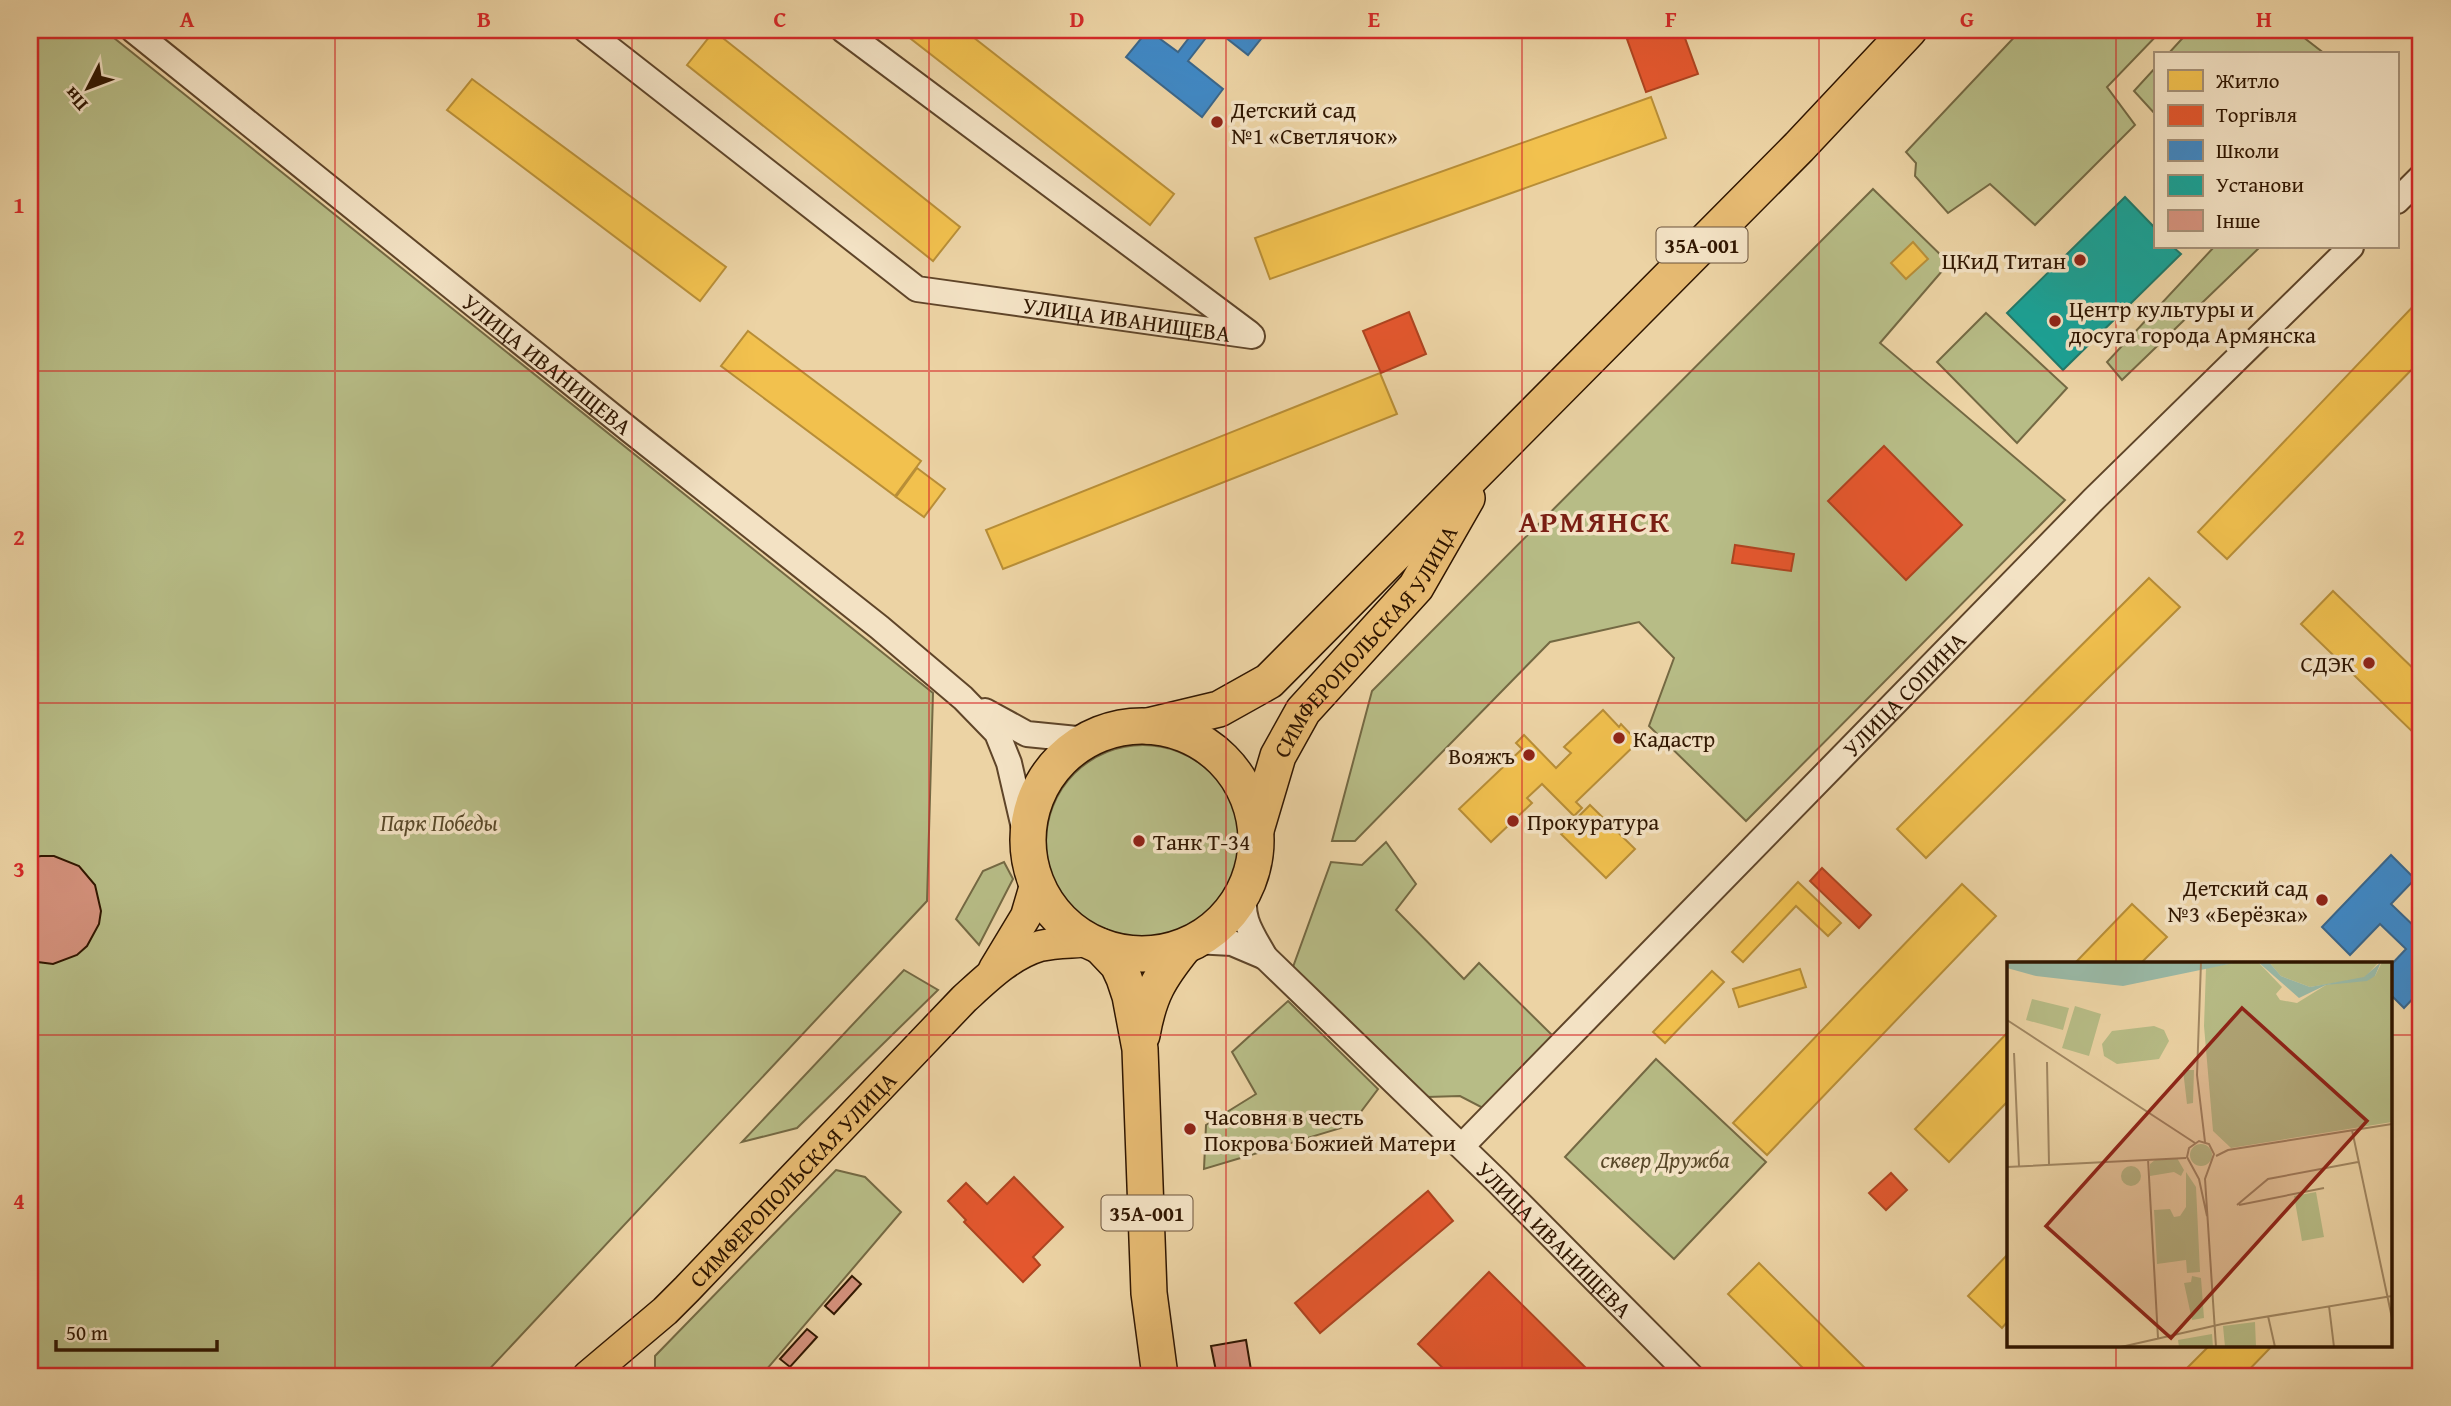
<svg xmlns="http://www.w3.org/2000/svg" width="2451" height="1406" viewBox="0 0 2451 1406" font-family="'Gentium Book Plus',serif">
<rect width="100%" height="100%" fill="#ecd3a4"/>
<filter id="stains"><feTurbulence type="fractalNoise" baseFrequency=".00286" numOctaves="4"/><feColorMatrix values="0 0 0 0 .2 0 0 0 0 .09 0 0 0 0 .02 0 0 0 .5 -.17"/></filter>
<radialGradient id="worn" r=".72"><stop offset=".6" stop-color="#630" stop-opacity="0"/><stop offset="1" stop-color="#630" stop-opacity=".3"/></radialGradient>
<!-- green -->
<g fill="#b7bc86" stroke="#746943" stroke-width="2">
<polygon points="30,30 104,30 933,693 927,901 483,1376 30,1376"/>
<polygon points="2021,30 2162,30 2107,87 2135,125 2035,225 1990,184 1948,213 1915,176 1916,163 1906,152"/>
<polygon points="2190,30 2294,30 2325,54 2168,54"/>
<polygon points="2155,68 2155,114 2134,91"/>
<polygon points="1873,189 1949,263 1880,343 2065,500 1746,821 1649,726 1674,658 1639,622 1550,642 1355,841 1332,841 1372,691"/>
<polygon points="2214,247 2260,247 2122,380 2107,362"/>
<polygon points="1986,313 2067,388 2017,443 1937,362"/>
<circle cx="1143" cy="842" r="97"/>
<polygon points="1386,842 1416,884 1396,910 1464,979 1479,963 1554,1037 1483,1108 1460,1096 1427,1097 1293,967 1331,862 1362,865"/>
<polygon points="1004,862 1013,879 979,945 956,919 983,871"/>
<polygon points="904,970 938,990 797,1128 742,1142"/>
<polygon points="1288,1001 1378,1089 1351,1125 1204,1169 1206,1125 1256,1094 1232,1052"/>
<polygon points="1656,1059 1766,1162 1674,1259 1565,1157"/>
<polygon points="836,1170 865,1177 901,1212 761,1376 660,1376 655,1371 655,1356"/>
</g>
<!-- homes -->
<g fill="#f2c14e" stroke="#b88e37" stroke-width="2">
<polygon points="910,30 964,30 1174,194 1150,225 906,35"/>
<polygon points="714,31 960,227 933,261 687,65"/>
<polygon points="472,79 726,267 700,301 447,110"/>
<polygon points="1651,97 1666,138 1270,279 1255,238"/>
<polygon points="1913,242 1928,259 1906,279 1891,263"/>
<polygon points="2421,298 2421,360 2227,559 2198,532"/>
<polygon points="748,331 921,461 895,496 721,366"/>
<polygon points="1380,373 1397,414 1003,569 986,530"/>
<polygon points="917,468 945,489 924,517 896,497"/>
<polygon points="2149,578 2180,607 1926,858 1897,829"/>
<polygon points="2333,591 2421,676 2421,740 2301,624"/>
<polygon points="1603,710 1619,727 1621,724 1638,742 1576,802 1582,808 1574,816 1542,784 1527,798 1532,803 1491,842 1459,809 1522,749 1516,743 1524,735 1556,768 1571,753 1564,747"/>
<polygon points="1590,805 1635,849 1606,878 1561,834"/>
<polygon points="1798,882 1841,923 1828,936 1796,906 1743,962 1732,952"/>
<polygon points="1962,884 1996,916 1767,1155 1733,1123"/>
<polygon points="2132,904 2167,937 2141,963 2075,963"/>
<polygon points="1800,969 1806,987 1739,1007 1733,989"/>
<polygon points="1712,971 1724,982 1665,1043 1653,1032"/>
<polygon points="2008,1032 2008,1101 1949,1162 1915,1129"/>
<polygon points="2008,1254 2008,1321 2002,1328 1968,1296"/>
<polygon points="1759,1263 1873,1376 1811,1376 1728,1294"/>
<polygon points="2210,1345 2273,1345 2243,1376 2179,1376"/>
</g>
<!-- shops -->
<g fill="#e4572e" stroke="#ae4420" stroke-width="2">
<polygon points="1653,30 1682,30 1698,74 1646,92 1627,39"/>
<polygon points="1409,312 1426,354 1381,373 1363,331"/>
<polygon points="1884,446 1962,525 1906,580 1828,501"/>
<polygon points="1735,545 1794,554 1791,571 1732,563"/>
<polygon points="1822,868 1871,915 1859,928 1810,881"/>
<polygon points="1891,1173 1907,1190 1886,1210 1869,1193"/>
<polygon points="1014,1177 1063,1227 1033,1257 1040,1265 1023,1282 964,1222 966,1220 948,1201 966,1183 987,1204"/>
<polygon points="1428,1191 1453,1221 1320,1333 1295,1303"/>
<polygon points="1489,1272 1593,1375 1591,1376 1451,1376 1418,1344"/>
</g>
<!-- schools -->
<g fill="#3f88c5" stroke="#3a668a" stroke-width="2">
<polygon points="1148,30 1178,52 1195,30 1212,30 1188,61 1223,89 1202,117 1126,57"/>
<polygon points="1216,30 1268,30 1248,55"/>
<polygon points="2391,855 2415,879 2391,904 2418,930 2421,927 2421,990 2404,1008 2390,994 2390,966 2406,949 2380,924 2350,955 2322,927"/>
</g>
<!-- public -->
<polygon fill="#17a398" stroke="#1e796a" stroke-width="2" points="2125,197 2155,228 2155,247 2173,247 2181,254 2063,370 2007,313"/>
<!-- building -->
<g fill="#d5927d" stroke="#301600" stroke-width="2">
<polygon points="41,856 54,856 79,866 95,885 101,911 99,924 87,946 77,955 53,964 30,961 30,858"/>
<polygon points="852,1276 861,1284 834,1314 825,1306"/>
<polygon points="807,1329 817,1337 790,1367 780,1359"/>
<polygon points="1246,1340 1252,1376 1217,1376 1211,1346"/>
</g>
<g fill="none" stroke-linecap="round" stroke-linejoin="round">
<!-- minor casing -->
<g stroke="#5f4529" stroke-width="28">
<g id="minor">
<path id="s1" d="M133 30 631 431 879 627 963 698 997 733 1009 763 1028 845"/>
<path id="s2" d="M586 30 917 289 1252 336"/>
<polyline points="843,30 1249,333"/>
<polyline points="2397,201 2421,177"/>
<polyline points="985,711 1027,734 1087,740"/>
<path id="s3" d="M1245 890C1240 919 1251 932 1265 957L1498 1182 1691 1376"/>
<polyline points="1195,941 1232,943 1265,957"/>
<path id="s4" d="M1462 1146 2094 499 2351 247"/>
</g>
</g>
<!-- major casing -->
<g stroke="#301600" stroke-width="33">
<g id="major">
<polyline points="994,969 1026,916 1036,882"/>
<path id="s5" d="M588 1376 665 1311 687 1289 964 999C987 978 1010 955 1040 946 1056 942 1074 943 1090 941"/>
</g>
</g>
<!-- highway casing -->
<g stroke="#301600" stroke-width="38">
<g id="highway">
<polyline points="1148,726 1219,709 1269,681 1799,147 1909,30"/>
<circle cx="1142" cy="840" r="114"/>
<path id="s6" d="M1256 830 1278 756 1303 711 1416 587 1467 498"/>
<polyline points="1100,946 1118,965 1124,978 1130,996 1140,1049 1149,1293 1160,1376"/>
<path d="M1142 1035C1149 995 1159 978 1184 947"/>
</g>
</g>
<!-- minor -->
<use href="#minor" stroke="#f3e2c4" stroke-width="24"/>
<!-- major -->
<use href="#major" stroke="#e6ba72" stroke-width="30"/>
<!-- highway -->
<use href="#highway" stroke="#e6ba72" stroke-width="35"/>
</g>
<!-- grid -->
<path fill="none" stroke="#d62828" stroke-width="2" stroke-opacity="0.55" d="M335 30V1376M632 30V1376M929 30V1376M1226 30V1376M1522 30V1376M1819 30V1376M2116 30V963M30 371H2421M30 703H2421M30 1035H2008M2390 1035H2421M2116 1345V1376"/>
<!-- markers -->
<g fill="#8f2418" stroke="#f3e2c4" stroke-width="2.5">
<circle cx="1217" cy="122" r="7"/>
<circle cx="2080" cy="260" r="7"/>
<circle cx="2055" cy="321" r="7"/>
<circle cx="2369" cy="663" r="7"/>
<circle cx="1619" cy="738" r="7"/>
<circle cx="1529" cy="755" r="7"/>
<circle cx="1513" cy="821" r="7"/>
<circle cx="1139" cy="841" r="7"/>
<circle cx="2322" cy="900" r="7"/>
<circle cx="1190" cy="1129" r="7"/>
</g>
<g text-anchor="middle" dominant-baseline="central" stroke-width="7" stroke-linejoin="round" paint-order="stroke">
<!-- shield labels -->
<g fill="#f3e2c4" stroke="#6a533b" stroke-width="2">
<rect x="1656.5" y="227.5" width="91" height="35" rx="5"/>
<rect x="1101.5" y="1195.5" width="91" height="35" rx="5"/>
</g>
<g font-size="21" font-weight="bold" fill="#301600">
<text x="1702" y="245">35А-001</text>
<text x="1147" y="1213">35А-001</text>
</g>
<!-- poi labels -->
<g font-size="23" fill="#301600" stroke="#f3e2c4" text-anchor="start">
<text x="1231" y="109">Детский сад<tspan x="1231" dy="26">№1 «Светлячок»</tspan></text>
<text x="2066" y="260" text-anchor="end">ЦКиД Титан</text>
<text x="2069" y="308">Центр культуры и<tspan x="2069" dy="26">досуга города Армянска</tspan></text>
<text x="2355" y="663" text-anchor="end">СДЭК</text>
<text x="1633" y="738">Кадастр</text>
<text x="1515" y="755" text-anchor="end">Вояжъ</text>
<text x="1527" y="821">Прокуратура</text>
<text x="1153" y="841">Танк Т-34</text>
<text x="2308" y="887" text-anchor="end">Детский сад<tspan x="2308" dy="26">№3 «Берёзка»</tspan></text>
<text x="1204" y="1116">Часовня в честь<tspan x="1204" dy="26">Покрова Божией Матери</tspan></text>
</g>
<!-- street labels -->
<g font-size="23" fill="#301600" stroke="#f3e2c4">
<text stroke="none"><textPath href="#s2" startOffset="632">УЛИЦА ИВАНИЩЕВА</textPath></text>
<text stroke="none"><textPath href="#s1" startOffset="532">УЛИЦА ИВАНИЩЕВА</textPath></text>
<text stroke="none"><textPath href="#s6" startOffset="222">СИМФЕРОПОЛЬСКАЯ УЛИЦА</textPath></text>
<text stroke="none"><textPath href="#s4" startOffset="632">УЛИЦА СОПИНА</textPath></text>
<text stroke="none"><textPath href="#s5" startOffset="284">СИМФЕРОПОЛЬСКАЯ УЛИЦА</textPath></text>
<text stroke="none"><textPath href="#s3" startOffset="476">УЛИЦА ИВАНИЩЕВА</textPath></text>
</g>
<!-- park labels -->
<g font-size="23" font-style="italic" fill="#584828" stroke="#f3e2c4">
<text x="439" y="822">Парк Победы</text>
<text x="1665" y="1159">сквер Дружба</text>
</g>
<!-- district labels -->
<g font-size="30" font-weight="bold" letter-spacing="2" fill="#7a1f14" stroke="#f3e2c4">
<text x="1595" y="521">АРМЯНСК</text>
</g>
</g>
<!-- overview -->
<g transform="translate(2007 962)">
<rect width="385" height="385" fill="#ecd3a4"/>
<path d="M232 0H251L275 25 269 32 273 38 290 41 319 23 368 14 375 0H385V160L224 186 206 169 197 64 199 6ZM262 0H372L357 16 303 25 274 14ZM25 37 62 46 56 68 19 58ZM68 44 94 52 82 94 55 86ZM147 64 157 68 162 79 152 97 110 102 97 94 95 82 105 69ZM176 108H187L186 141 180 142ZM183 193a11 11 0 1 1 22 0a11 11 0 1 1-22 0ZM170 196 177 208 174 214 167 210 143 214V202L148 198ZM114 214a10 10 0 1 1 20 0a10 10 0 1 1-20 0ZM179 210 189 225 193 310 180 311 179 298 150 302 147 248 163 247 167 255 173 254 179 245ZM309 230 317 275 295 279 287 234ZM185 314 194 316 197 356 185 358 177 321 184 320ZM248 360 249 385H218L216 364ZM205 372 206 385H172L171 378Z" fill="#b7bc86"/>
<path d="M0 0H232L116 24 29 14 0 6ZM251 0H262L274 14 303 25 357 15 374 0 368 14 360 19 319 23 292 36Z" fill="#99b8a5"/>
<path fill="none" stroke="#a18762" stroke-width="2" d="M194 0 190 113 198 180M0 58 188 181M7 91 12 204M40 100 42 202M345 168 385 356M209 194 221 188 385 162M141 197 151 376M0 205 179 196M230 243 261 217 351 200M232 243 317 226M200 254 192 217 180 195 182 186 192 179 202 182 207 192 198 217 209 385M322 344 327 385M261 354 268 385M114 385 215 362 385 334"/>
<path fill="#8f2418" fill-opacity="0.15" stroke="#8f2418" stroke-width="3.5" d="M235 46 360 159 164 376 39 264Z"/>
<rect width="385" height="385" fill="none" stroke="#301600" stroke-width="3.5"/>
</g>
<!-- margin -->
<rect width="2451" height="1406" fill="none" stroke="#ecd3a4" stroke-width="77"/>
<!-- legend -->
<rect x="2154" y="52" width="245" height="196" fill="#f3e2c4" stroke="#a59076" stroke-width="2"/>
<rect x="2168" y="70" width="35" height="21" fill="#f2c14e" stroke="#a59076" stroke-width="2"/>
<text x="2216" y="88" font-size="21" fill="#301600">Житло</text>
<rect x="2168" y="105" width="35" height="21" fill="#e4572e" stroke="#a59076" stroke-width="2"/>
<text x="2216" y="122" font-size="21" fill="#301600">Торгівля</text>
<rect x="2168" y="140" width="35" height="21" fill="#3f88c5" stroke="#a59076" stroke-width="2"/>
<text x="2216" y="158" font-size="21" fill="#301600">Школи</text>
<rect x="2168" y="175" width="35" height="21" fill="#17a398" stroke="#a59076" stroke-width="2"/>
<text x="2216" y="192" font-size="21" fill="#301600">Установи</text>
<rect x="2168" y="210" width="35" height="21" fill="#d5927d" stroke="#a59076" stroke-width="2"/>
<text x="2216" y="228" font-size="21" fill="#301600">Інше</text>
<!-- north arrow -->
<g transform="translate(88 88) rotate(228)" stroke="#f3e2c4" stroke-width="5" paint-order="stroke">
<path d="M0-5L12 26L0 18L-12 26Z" fill="#301600"/>
<text y="-10" font-size="19" font-weight="bold" text-anchor="middle" fill="#301600">Пн</text>
</g>
<!-- scale -->
<path d="M56 1340v10h161v-10" fill="none" stroke="#301600" stroke-width="3.5"/>
<text x="66" y="1340" font-size="21" fill="#301600" stroke="#f3e2c4" stroke-width="5" paint-order="stroke">50 m</text>
<rect x="38" y="38" width="2374" height="1330" fill="none" stroke="#d62828" stroke-width="2.5"/>
<g font-size="23" text-anchor="middle" font-weight="bold" fill="#d62828">
<text x="187" y="27">A</text>
<text x="484" y="27">B</text>
<text x="780" y="27">C</text>
<text x="1077" y="27">D</text>
<text x="1374" y="27">E</text>
<text x="1671" y="27">F</text>
<text x="1967" y="27">G</text>
<text x="2264" y="27">H</text>
<text x="19" y="213">1</text>
<text x="19" y="545">2</text>
<text x="19" y="877">3</text>
<text x="19" y="1209">4</text>
</g>
<rect width="100%" height="100%" filter="url(#stains)"/>
<rect width="100%" height="100%" fill="url(#worn)"/>
</svg>
